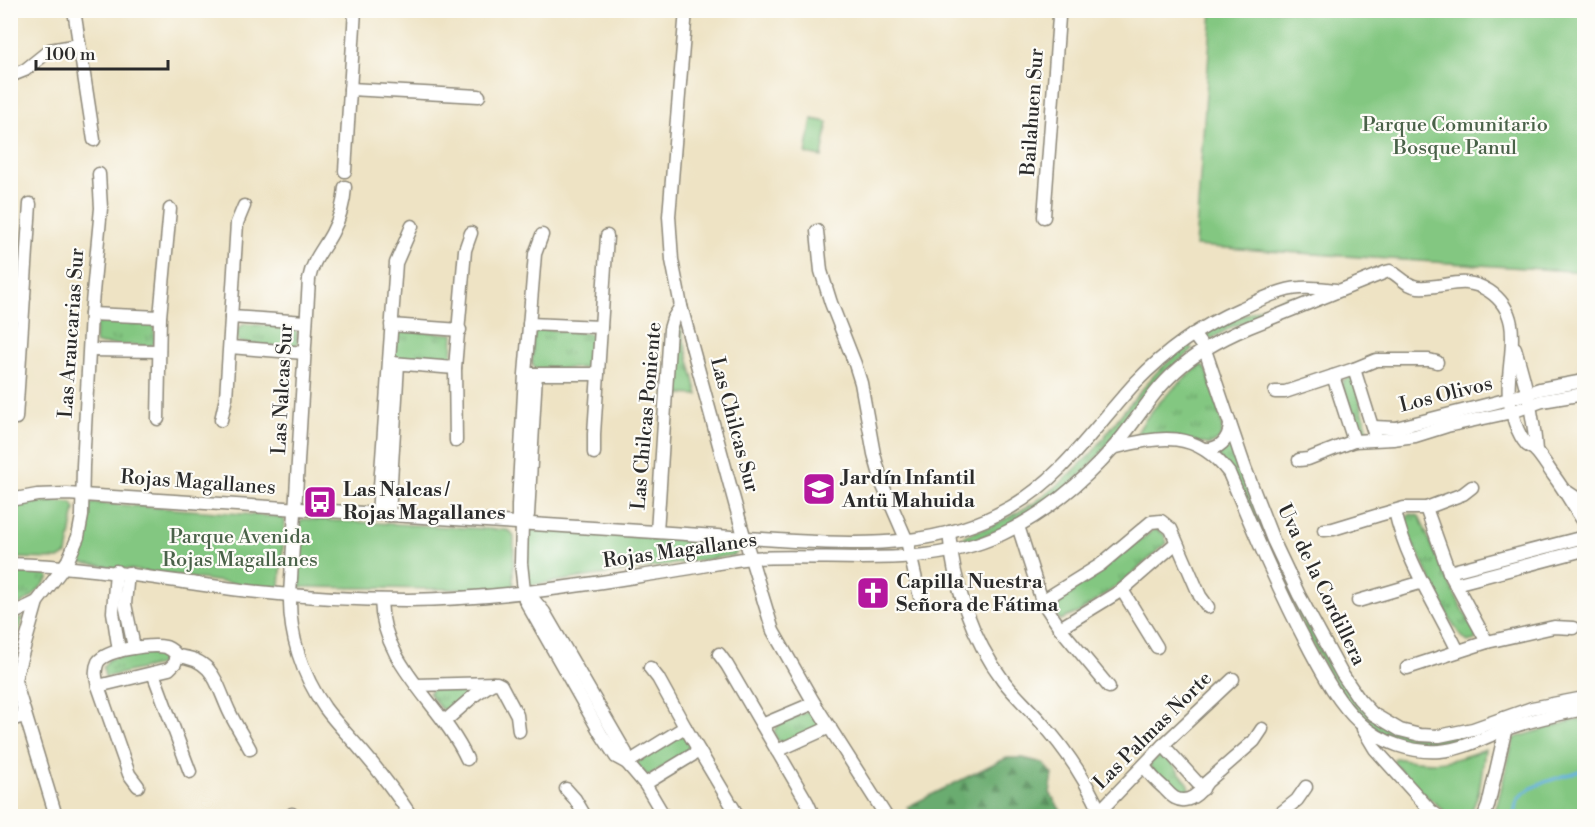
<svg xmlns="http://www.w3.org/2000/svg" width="1595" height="827" viewBox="0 0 1595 827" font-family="'Libre Bodoni',serif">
<defs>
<pattern id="grass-tufts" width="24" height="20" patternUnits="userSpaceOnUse" patternTransform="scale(1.5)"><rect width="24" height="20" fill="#83c781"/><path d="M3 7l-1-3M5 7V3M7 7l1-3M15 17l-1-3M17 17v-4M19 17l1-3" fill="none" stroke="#6ba26a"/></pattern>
<pattern id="forest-firs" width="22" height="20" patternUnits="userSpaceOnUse" patternTransform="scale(1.5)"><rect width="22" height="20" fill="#6aac6f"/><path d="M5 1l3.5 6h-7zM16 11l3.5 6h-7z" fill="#578c5b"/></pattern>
</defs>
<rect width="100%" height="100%" fill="#fdfcf7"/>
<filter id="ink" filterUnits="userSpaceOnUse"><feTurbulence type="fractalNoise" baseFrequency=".0167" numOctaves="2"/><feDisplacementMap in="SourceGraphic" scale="12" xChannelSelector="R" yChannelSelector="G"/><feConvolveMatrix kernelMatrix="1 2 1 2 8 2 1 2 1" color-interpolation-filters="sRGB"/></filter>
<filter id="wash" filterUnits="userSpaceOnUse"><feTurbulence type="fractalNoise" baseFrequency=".008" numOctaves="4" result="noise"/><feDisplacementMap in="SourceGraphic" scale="24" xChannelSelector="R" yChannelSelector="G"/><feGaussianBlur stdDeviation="1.35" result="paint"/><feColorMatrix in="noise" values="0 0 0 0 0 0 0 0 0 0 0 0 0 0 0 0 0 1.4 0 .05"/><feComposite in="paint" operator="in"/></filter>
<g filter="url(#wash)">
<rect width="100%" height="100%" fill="#eee3c4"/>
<!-- grass -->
<g fill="url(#grass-tufts)" stroke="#577956" stroke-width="1.5">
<polygon points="1288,296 1293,297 1294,301 1232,327 1211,339 1207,337 1207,335 1209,331 1217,327"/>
<polygon points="11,306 14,307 18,310 16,336 11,339"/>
<polygon points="99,319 152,322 154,323 155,342 151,346 96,344 95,342 96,323"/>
<polygon points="244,324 294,328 297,332 298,343 291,348 238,342 237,330"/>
<polygon points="680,325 698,395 673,394 676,326"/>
<polygon points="541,329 593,334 595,336 595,368 536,369 534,368 532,362 533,337 536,332"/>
<polygon points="397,330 453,334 452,363 395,360 392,338"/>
<path d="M1189 346 1192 348 1191 352C1179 361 1167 371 1156 382 1135 404 1119 432 1099 455 1066 495 1015 527 965 543L963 541 964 537 966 535 990 527 1013 515 1034 503 1062 482 1093 452 1123 412 1156 373 1185 347Z"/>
<path d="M1200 365 1204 366 1207 371C1211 385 1226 423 1221 436 1219 441 1214 443 1210 445 1186 440 1162 431 1137 437L1136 435C1147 413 1164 397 1182 381 1188 376 1194 369 1200 365Z"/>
<polygon points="1350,376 1353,377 1369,434 1362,434 1360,431 1342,385 1342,381"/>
<path d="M1231 441 1343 684 1407 736 1495 728C1482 733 1469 740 1456 743 1431 749 1404 745 1381 733 1339 711 1303 624 1282 581 1261 539 1240 497 1218 454L1217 449Z"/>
<path d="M1411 514 1419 516 1421 520C1437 560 1454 597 1477 634L1475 640 1468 642C1452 632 1433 583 1424 565 1418 550 1403 534 1405 518Z"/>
<polygon points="1155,529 1164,534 1167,543 1124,581 1078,613 1060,620 1050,603 1053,600 1092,577"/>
<polygon points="11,572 47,573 49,578 32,597 11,610"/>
<polygon points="23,617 14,652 11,638 11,622"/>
<polygon points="145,652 170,652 173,662 105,677 103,667 109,659"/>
<polygon points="465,688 469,693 447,712 440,708 429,693 432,689"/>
<polygon points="809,711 814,712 820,722 819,727 783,743 777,740 774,731 778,725"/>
<polygon points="1162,754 1165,755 1188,783 1190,789 1187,794 1177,794 1151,768 1150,764 1158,756"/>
</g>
<!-- forest -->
<polygon fill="url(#forest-firs)" stroke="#4a6c4d" stroke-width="1.5" points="1007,758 1023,758 1043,763 1053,774 1050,793 1064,816 914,816 907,807 991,765"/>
<!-- green -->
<g fill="#83c781" stroke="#577956" stroke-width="1.5">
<polygon points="1212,10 1584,11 1584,272 1195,246"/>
<polygon points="812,119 828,122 822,157 806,154"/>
<polygon points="52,501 72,503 75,509 67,554 59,559 11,558 10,507 24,504"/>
<polygon points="96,503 282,517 285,521 280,586 275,589 81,563 74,559 87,507 90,504"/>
<polygon points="303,519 507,530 511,532 514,537 513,586 510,590 301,587 297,582 300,522"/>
<path d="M529 530 735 542 739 545C739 550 738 552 735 555L526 586Z"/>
<polygon points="1584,719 1584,816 1494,816 1514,738 1568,722"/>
<polygon points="684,735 694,749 648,776 637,765 636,763 678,736"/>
<path d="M1485 749C1482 770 1481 798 1468 816H1450L1416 787 1393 762 1394 759 1396 758C1433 765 1451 763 1485 749Z"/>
</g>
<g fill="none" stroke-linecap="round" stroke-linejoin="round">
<!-- stream -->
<path stroke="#6bb3e2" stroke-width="3" d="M1514 816C1515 810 1515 803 1519 798 1529 784 1568 775 1584 770"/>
</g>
</g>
<g filter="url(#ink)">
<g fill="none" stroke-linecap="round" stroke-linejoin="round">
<!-- minor casing -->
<g stroke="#8c8778" stroke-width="15">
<g id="minor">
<polyline points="74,10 94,140"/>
<polyline points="686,10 669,216 672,260 681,306 742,529 773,631 814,703 886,816"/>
<polyline points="10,76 25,70 50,50 79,45"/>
<polyline points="350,89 479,96"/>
<polyline points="345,171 355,10"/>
<path d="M345 187C344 203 340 218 332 233 323 250 313 259 309 279L290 595C289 635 302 675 325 708 336 723 349 736 361 750 379 771 396 793 411 816"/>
<polyline points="1044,217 1059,17 1058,10"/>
<polyline points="817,231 821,271 831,303 855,364 861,383 874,454 883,486 907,541 920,597"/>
<polyline points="542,235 535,254 525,374 518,505 518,515 522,524 521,563 525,600 601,734 616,757 627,763 645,784 664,816"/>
<polyline points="10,298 24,298"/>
<polyline points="91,314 160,317"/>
<polyline points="231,317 306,322"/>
<polyline points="529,324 601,327"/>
<polyline points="391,325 460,330"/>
<polyline points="1193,334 1205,350 1245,468 1273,540 1299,595 1342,674 1359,699 1373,714 1400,730 1420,735 1439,736 1473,729 1532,708 1584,698"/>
<polyline points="230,347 305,353"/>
<path d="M1515 348C1525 382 1534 415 1536 451"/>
<polyline points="90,350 159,351"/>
<polyline points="392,363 455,368"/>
<polyline points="1354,369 1374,433"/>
<polyline points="529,374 598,374"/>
<polyline points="1333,376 1354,441"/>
<polyline points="1275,392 1285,392 1354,369 1376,360 1429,360 1437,362"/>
<polyline points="16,418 30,204"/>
<polyline points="158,419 160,317 170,209"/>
<polyline points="221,420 226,398 237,223 244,206"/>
<polyline points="1373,427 1396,428 1509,399 1540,389 1584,381"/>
<polyline points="456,441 455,368 465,250 471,233"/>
<path d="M1113 448C1160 436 1196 429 1229 473 1254 532 1279 591 1309 648 1323 674 1338 703 1360 723 1381 743 1412 753 1440 751 1466 749 1486 736 1509 728 1534 719 1559 714 1584 709"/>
<path d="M1204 449C1219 450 1229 440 1230 425"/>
<polyline points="594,453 594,434 607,236"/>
<polyline points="1299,460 1308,459 1354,441 1393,439 1415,436 1447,426 1512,412 1542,401 1584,394"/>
<polyline points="1566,491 1584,503"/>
<path d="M10 500 37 495 67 494 794 541C870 545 942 547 1011 507 1063 477 1096 425 1136 382 1166 351 1201 326 1240 309 1258 301 1280 289 1300 288 1312 287 1325 289 1336 290"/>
<polyline points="1426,508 1449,572 1487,642"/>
<path d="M1395 511C1405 559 1437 607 1458 651"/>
<polyline points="378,514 396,263 412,226"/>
<polyline points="389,515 398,364"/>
<polyline points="522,524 528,515 536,374"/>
<polyline points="1018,526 1042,601 1060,628 1109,687"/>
<polyline points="1324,530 1333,529 1379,515 1404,508 1426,508 1463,494 1472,487"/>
<polyline points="657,532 670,329 673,319 681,306"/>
<path d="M949 532C953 583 972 639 1003 680 1014 695 1028 707 1040 721 1066 749 1087 782 1102 816"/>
<path d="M10 564C91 566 169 581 249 591 302 597 355 600 408 600 484 599 559 589 634 577 660 573 686 569 713 564 726 562 739 559 752 558 836 553 923 571 1002 534 1043 515 1082 483 1112 449 1135 424 1150 394 1175 372 1196 352 1223 338 1249 327L1386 272 1390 271C1400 276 1406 286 1418 287 1444 289 1464 274 1489 291 1528 317 1505 361 1509 398 1511 413 1517 434 1527 445 1530 447 1533 448 1535 450 1542 457 1548 468 1554 476 1565 491 1574 507 1584 522"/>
<polyline points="116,571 113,612 119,651"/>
<polyline points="1449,572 1584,537"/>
<polyline points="128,573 125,604 134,647"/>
<polyline points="1455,584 1584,550"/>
<polyline points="1122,590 1157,647"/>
<polyline points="524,594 533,599 544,612 626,753 627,763"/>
<path d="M381 600C382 666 441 703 467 759"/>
<polyline points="1042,601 1100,565 1151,522 1161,521 1171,529 1200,596 1208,607"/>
<polyline points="1358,601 1423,582"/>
<polyline points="10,615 37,602"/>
<polyline points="1060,628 1122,590 1176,543"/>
<polyline points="719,654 727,665 807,802 813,815"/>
<path d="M177 656C214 659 216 683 229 711 235 724 243 736 250 749"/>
<polyline points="650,668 658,678 685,727 738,816"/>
<polyline points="1407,668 1487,642 1554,627 1573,628"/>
<polyline points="12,671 56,816"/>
<polyline points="153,673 190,772"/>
<polyline points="15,679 37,602 60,572 68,560 78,537 82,516 83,466 91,314 101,208 99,174"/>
<polyline points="416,685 497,683 501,685 517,715 519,731"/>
<polyline points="98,686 169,669 175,663 177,656"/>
<polyline points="10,720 25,716"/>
<polyline points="445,721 476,694 493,683"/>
<polyline points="762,725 814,703"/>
<polyline points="1363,729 1375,749 1431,811 1438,816"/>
<polyline points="1163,745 1203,789"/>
<polyline points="777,751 830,727"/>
<polyline points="627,763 685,727"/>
<path d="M1144 766C1150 775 1156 781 1164 788 1167 791 1171 796 1175 798 1188 805 1200 793 1207 782L1254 741 1262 729"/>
<polyline points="645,784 699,751"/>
<path d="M138 786 129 774 98 686C96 678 94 670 98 662 107 649 152 644 166 647 171 649 175 653 177 656"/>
<polyline points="566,789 575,799 585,816"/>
<polyline points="1100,811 1163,745 1233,679"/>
<polyline points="292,814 292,816"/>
<polyline points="1277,816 1297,800 1306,787"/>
<polyline points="1484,816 1488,806 1507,723"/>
</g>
</g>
<!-- minor -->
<use href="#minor" stroke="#fff" stroke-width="12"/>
</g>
</g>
<!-- icons -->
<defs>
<g id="school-square" transform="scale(1.725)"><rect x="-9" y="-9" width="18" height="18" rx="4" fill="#b5179e" stroke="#fdfcf7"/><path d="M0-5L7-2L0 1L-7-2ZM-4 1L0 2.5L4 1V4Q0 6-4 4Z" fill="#fff"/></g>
<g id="bus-square" transform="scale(1.725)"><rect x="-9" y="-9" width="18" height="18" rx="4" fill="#b5179e" stroke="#fdfcf7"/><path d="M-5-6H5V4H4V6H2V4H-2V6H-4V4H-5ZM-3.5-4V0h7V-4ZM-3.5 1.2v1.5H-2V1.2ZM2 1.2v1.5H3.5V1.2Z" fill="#fff"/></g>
<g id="church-square" transform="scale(1.725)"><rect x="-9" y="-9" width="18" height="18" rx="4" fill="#b5179e" stroke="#fdfcf7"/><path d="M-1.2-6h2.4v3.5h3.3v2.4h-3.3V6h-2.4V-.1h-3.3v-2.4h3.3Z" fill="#fff"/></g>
</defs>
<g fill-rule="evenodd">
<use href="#school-square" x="819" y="489"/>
<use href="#bus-square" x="320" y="502"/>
<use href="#church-square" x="873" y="593"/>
</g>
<g text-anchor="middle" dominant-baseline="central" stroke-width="4.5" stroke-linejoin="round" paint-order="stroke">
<!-- street labels -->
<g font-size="20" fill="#2b2b2b" stroke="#fdfcf7">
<text transform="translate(1033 112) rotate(-86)">Bailahuen Sur</text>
<text transform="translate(72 333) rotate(-86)">Las Araucarias Sur</text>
<text transform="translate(283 389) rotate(-87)">Las Nalcas Sur</text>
<text transform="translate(1446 395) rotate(-14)">Los Olivos</text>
<text transform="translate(647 416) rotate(-85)">Las Chilcas Poniente</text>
<text transform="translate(734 425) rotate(75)">Las Chilcas Sur</text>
<text transform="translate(198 483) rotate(4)">Rojas Magallanes</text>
<text transform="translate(680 551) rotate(-8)">Rojas Magallanes</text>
<text transform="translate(1321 585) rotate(64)">Uva de la Cordillera</text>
<text transform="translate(1153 731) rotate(-45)">Las Palmas Norte</text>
</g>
<!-- park labels -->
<g font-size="20" fill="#4a6249" stroke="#fdfcf7">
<text x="1455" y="125">Parque Comunitario<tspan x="1455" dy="23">Bosque Panul</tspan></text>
<text x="240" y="537">Parque Avenida<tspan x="240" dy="23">Rojas Magallanes</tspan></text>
</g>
<!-- poi labels -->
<g font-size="20" font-weight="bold" fill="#2b2b2b" stroke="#fdfcf7" text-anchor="start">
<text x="842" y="478">Jardín Infantil<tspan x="842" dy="23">Antü Mahuida</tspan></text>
<text x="343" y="490">Las Nalcas /<tspan x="343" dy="23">Rojas Magallanes</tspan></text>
<text x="896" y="582">Capilla Nuestra<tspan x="896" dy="23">Señora de Fátima</tspan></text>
</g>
</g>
<!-- margin -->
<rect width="1595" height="827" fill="none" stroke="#fdfcf7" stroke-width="36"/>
<!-- scale -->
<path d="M36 60v9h132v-9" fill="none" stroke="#2b2b2b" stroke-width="3"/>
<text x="45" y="60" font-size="18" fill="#2b2b2b" stroke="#fdfcf7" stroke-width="4.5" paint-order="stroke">100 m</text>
</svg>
